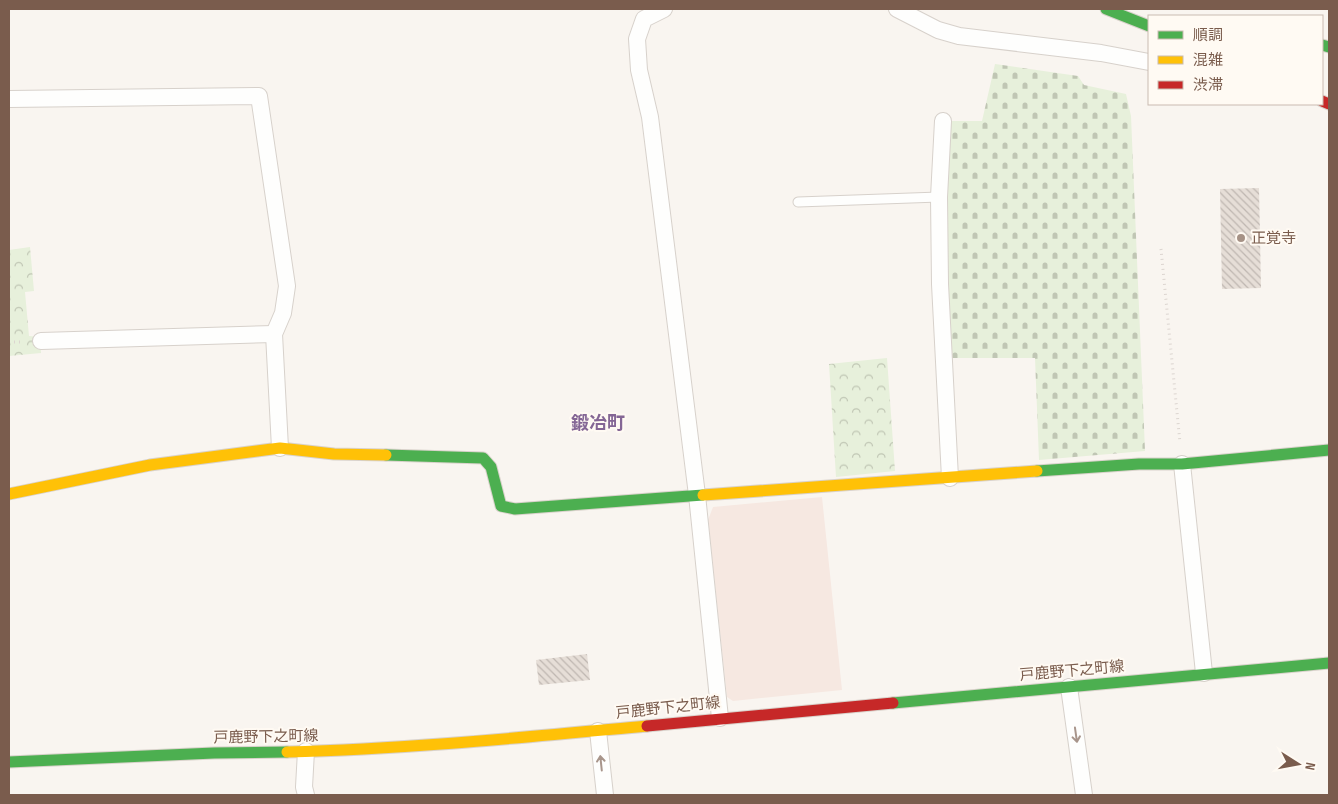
<svg xmlns="http://www.w3.org/2000/svg" width="1338" height="804" viewBox="0 0 1338 804" font-family="'Sofia Sans Condensed','Noto Sans JP',sans-serif">
<defs>
<pattern id="forest-crowns" width="20" height="18" patternUnits="userSpaceOnUse" patternTransform="scale(1.25)"><rect width="20" height="18" fill="#e7f0db"/><path d="M2 6a3 3 0 1 1 6 0M12 15a3 3 0 1 1 6 0" fill="none" stroke="#c0c6b4"/></pattern>
<pattern id="cemetery-stones" width="16" height="16" patternUnits="userSpaceOnUse" patternTransform="scale(1.25)"><rect width="16" height="16" fill="#e7f0db"/><path d="M2 7V4a2 2 0 0 1 4 0v3zM10 15v-3a2 2 0 0 1 4 0v3z" fill="#c0c6b4"/></pattern>
<pattern id="building-back-hatch" width="6" height="6" patternUnits="userSpaceOnUse" patternTransform="scale(1.25)"><rect width="6" height="6" fill="#e6ded7"/><path d="M-1 5l2 2M0 0l6 6M5-1l2 2" fill="none" stroke="#bfb7b1"/></pattern>
</defs>
<rect width="100%" height="100%" fill="#f9f5f0"/>
<!-- commercial -->
<polygon fill="#f6e8e1" points="822,497 842,690 733,701 727,697 708,520 713,507"/>
<!-- forest -->
<g fill="url(#forest-crowns)">
<polygon points="30,247 34,291 25,292 29,336 40,337 41,353 9,356 9,250"/>
<polygon points="887,358 895,471 836,477 829,364"/>
</g>
<!-- cemetery -->
<polygon fill="url(#cemetery-stones)" points="995,64 1078,76 1084,85 1126,94 1131,116 1145,451 1039,460 1035,358 948,358 943,195 947,121 982,121"/>
<!-- building -->
<g fill="url(#building-back-hatch)">
<polygon points="1259,188 1261,288 1222,289 1220,189"/>
<polygon points="587,654 590,680 539,685 536,660"/>
</g>
<g fill="none" stroke-linecap="round" stroke-linejoin="round">
<!-- lane casing -->
<g stroke="#d7d1cb" stroke-width="11">
<polyline id="lane" points="798,202 939,197"/>
</g>
<!-- street casing -->
<g stroke="#d7d1cb" stroke-width="18">
<g id="street">
<polyline points="664,9 644,19 637,39 639,70 650,117 697,495 720,718"/>
<polyline points="897,9 938,30 959,36 1101,53 1149,62"/>
<polyline points="9,99 259,96 287,286 283,313 274,334 280,448"/>
<polyline points="943,121 939,197 940,284 950,478"/>
<polyline points="41,341 274,334"/>
<polyline points="1182,464 1204,673"/>
<polyline points="1069,687 1084,795"/>
<polyline points="598,731 605,795"/>
<polyline points="306,795 304,787 306,751"/>
</g>
</g>
<!-- fast casing -->
<g stroke="#d9d2cb" stroke-width="13">
<g id="fast">
<polyline points="1106,9 1149,26"/>
<polyline points="1322,45 1329,47"/>
<polyline points="386,455 483,458 491,467 501,506 515,509 703,495"/>
<polyline points="1037,471 1139,464 1182,464 1329,450"/>
<polyline points="893,703 1329,663"/>
<polyline points="9,762 214,753 287,752"/>
</g>
</g>
<!-- slow casing -->
<g stroke="#d9d2cb" stroke-width="13">
<g id="slow">
<polyline points="9,494 150,465 280,448 334,454 386,455"/>
<polyline points="703,495 1037,471"/>
<path d="M287 752C408 749 527 737 647 726"/>
</g>
</g>
<!-- jam casing -->
<g stroke="#d9d2cb" stroke-width="13">
<g id="jam">
<polyline points="1322,101 1329,104"/>
<polyline points="647,726 893,703"/>
</g>
</g>
<!-- path -->
<g stroke="#dcd5d0" stroke-width="3" stroke-dasharray="1 4" stroke-linecap="butt">
<polyline points="1161,249 1180,443"/>
<polyline points="9,342 22,342"/>
</g>
<!-- lane -->
<use href="#lane" stroke="#fefefd" stroke-width="9"/>
<!-- street -->
<use href="#street" stroke="#fefefd" stroke-width="16"/>
<!-- fast -->
<use href="#fast" stroke="#4caf50" stroke-width="11"/>
<!-- slow -->
<use href="#slow" stroke="#ffc107" stroke-width="11"/>
<!-- jam -->
<use href="#jam" stroke="#c62828" stroke-width="11"/>
</g>
<!-- one-way arrows -->
<defs><path id="oneway-shaft" d="M-6 0H5M1.5-3L5.5 0L1.5 3" fill="none" stroke-width="1.6" stroke-linecap="round" stroke-linejoin="round" transform="scale(1.25)"/></defs>
<g stroke="#a8958b">
<use href="#oneway-shaft" transform="translate(1076 735) rotate(82)"/>
<use href="#oneway-shaft" transform="translate(601 763) rotate(-96)"/>
</g>
<!-- markers -->
<circle fill="#a69286" stroke="#fffaf3" stroke-width="2" cx="1241" cy="238" r="5"/>
<g text-anchor="middle" dominant-baseline="central" stroke-width="4" stroke-linejoin="round" paint-order="stroke">
<!-- poi labels -->
<g font-size="15" fill="#7a5c4d" stroke="#fffaf3" text-anchor="start">
<text x="1251" y="238">正覚寺</text>
</g>
<!-- street labels -->
<g font-size="15" fill="#7a5c4d" stroke="#fffaf3">
<text transform="translate(1072 671) rotate(-5)">戸鹿野下之町線</text>
<text transform="translate(668 708) rotate(-6)">戸鹿野下之町線</text>
<text transform="translate(266 737) rotate(-1)">戸鹿野下之町線</text>
</g>
<!-- quarter labels -->
<g font-size="18" font-weight="bold" fill="#846695" stroke="#fffaf3">
<text x="598" y="423">鍛冶町</text>
</g>
</g>
<!-- border -->
<rect width="1338" height="804" fill="none" stroke="#7a5c4d" stroke-width="20"/>
<!-- legend -->
<rect x="1148" y="15" width="175" height="90" fill="#fffaf3" stroke="#cabbb1"/>
<rect x="1158" y="31" width="25" height="8" fill="#4caf50" stroke="#cabbb1"/>
<text x="1193" y="40" font-size="15" fill="#7a5c4d">順調</text>
<rect x="1158" y="56" width="25" height="8" fill="#ffc107" stroke="#cabbb1"/>
<text x="1193" y="65" font-size="15" fill="#7a5c4d">混雑</text>
<rect x="1158" y="81" width="25" height="8" fill="#c62828" stroke="#cabbb1"/>
<text x="1193" y="90" font-size="15" fill="#7a5c4d">渋滞</text>
<!-- north arrow -->
<g transform="translate(1298 764) rotate(101)" stroke="#fffaf3" stroke-width="4" paint-order="stroke">
<path d="M0-4L9 19L0 12L-9 19Z" fill="#7a5c4d"/>
<text y="-8" font-size="14" font-weight="bold" text-anchor="middle" fill="#7a5c4d">N</text>
</g>
</svg>
